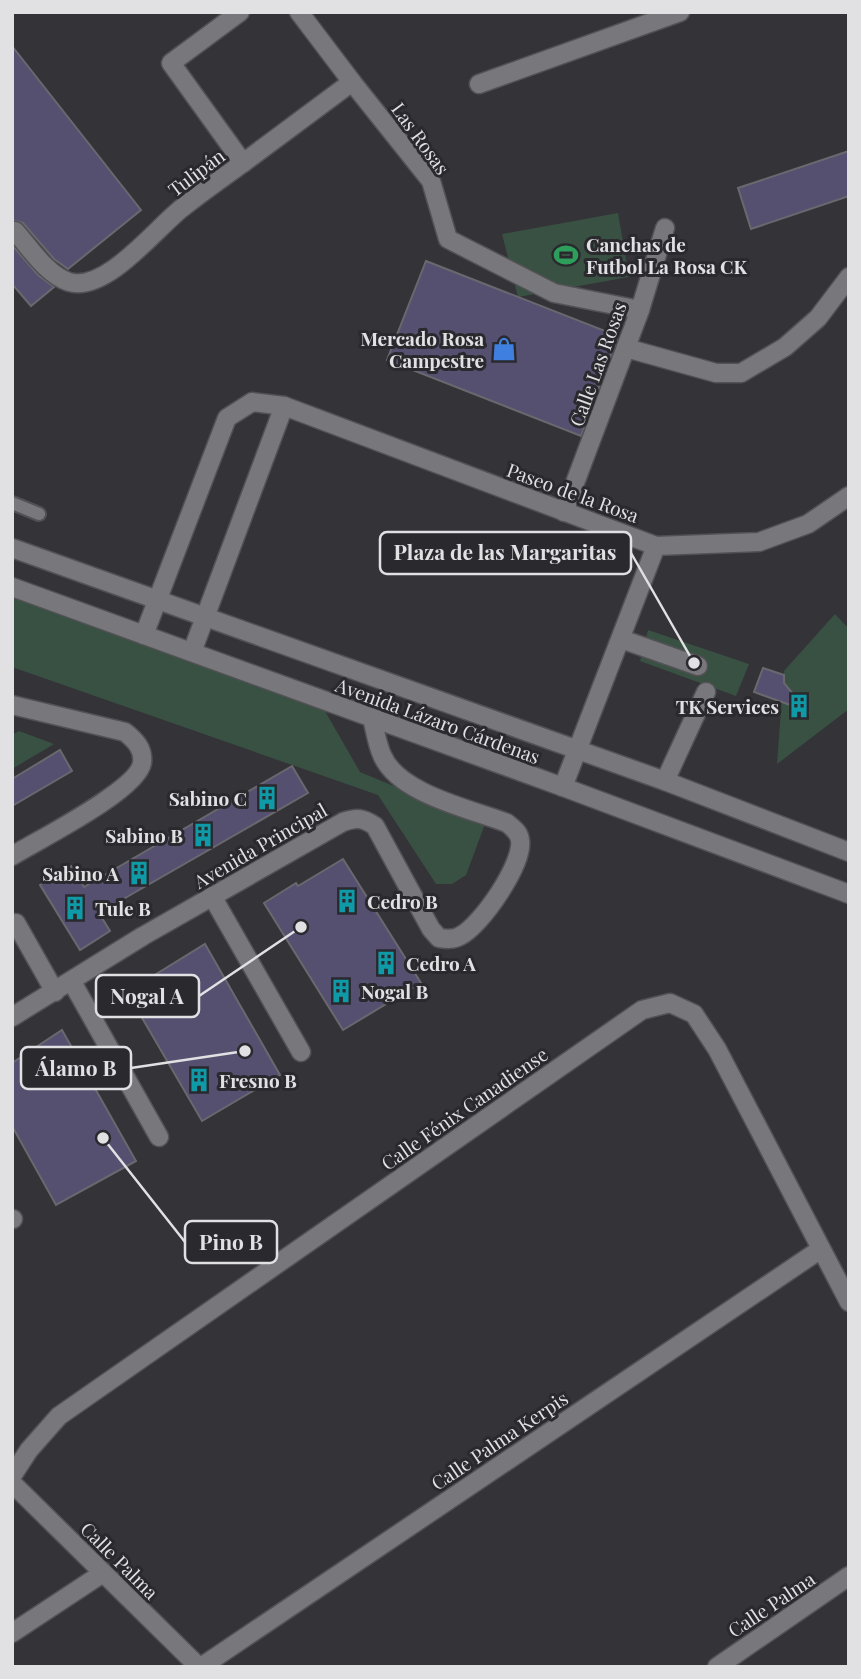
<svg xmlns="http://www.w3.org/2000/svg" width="861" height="1679" viewBox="0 0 861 1679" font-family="'Playfair Display',serif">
<rect width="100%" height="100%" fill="#343338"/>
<!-- green -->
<g fill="#395142">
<polygon points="618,213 629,277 518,297 502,234"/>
<polygon points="12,597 325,711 360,772 485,824 466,875 452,884 436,884 378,795 12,667"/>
<polygon points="835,614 849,629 849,709 777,764 784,671"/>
<polygon points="648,630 749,664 736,696 640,661"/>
<polygon points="19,731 54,744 12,769 12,735"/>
</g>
<!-- building -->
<g fill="#565070" stroke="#69686e" stroke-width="2">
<polygon points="12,46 141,210 68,269 54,259 23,223 12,220"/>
<polygon points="849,151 849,196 751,229 738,188"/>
<polygon points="12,245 38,275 54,287 31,306 12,284"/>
<polygon points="426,261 618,336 581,436 387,360"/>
<polygon points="763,668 784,675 784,683 807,711 754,692"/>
<polygon points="60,750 72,771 12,806 12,779"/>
<polygon points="292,766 308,793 99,913 110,931 80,950 40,885 71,866 84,887"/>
<polygon points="343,859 421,983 343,1030 264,903 296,883 298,886"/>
<polygon points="205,944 280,1075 202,1121 127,992"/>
<polygon points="62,1030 136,1161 56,1205 12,1126 12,1063"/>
</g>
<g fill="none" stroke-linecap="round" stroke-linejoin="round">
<!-- service casing -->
<g stroke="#525256" stroke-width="16">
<polyline id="service" points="12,503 39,514"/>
</g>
<!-- pedestrian casing -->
<g stroke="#525256" stroke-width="21">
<g id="pedestrian">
<polyline points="299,12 352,82"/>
<polyline points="243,163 352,82 431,181 448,239 554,293 640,310"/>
<path d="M12 231H15C30 248 47 275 69 282 106 293 156 228 182 208 202 192 222 178 243 163L171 63 240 12"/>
<polyline points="626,348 716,373 741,373 785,347 818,318 849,277"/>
<polyline points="621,639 698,666"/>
<polyline points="665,781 706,692"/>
</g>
</g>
<!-- minor casing -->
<g stroke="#525256" stroke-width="21">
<g id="minor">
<polyline points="479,84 680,12"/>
<polyline points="564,512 640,310 665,228"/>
<polyline points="144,635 227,418 252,402 284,406 656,546 759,542 808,524 849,496"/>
<polyline points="192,652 284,406"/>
<path d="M12 705 125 732C135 740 144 749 142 763 138 790 38 840 12 856"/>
<polyline points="563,787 656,546"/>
<polyline points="212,896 301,1052"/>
<polyline points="16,923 55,992"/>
<polyline points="72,982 159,1137"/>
<path d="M12 1017 143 936 343 822C357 817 363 818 375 826L431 929 439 938C446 939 453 940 460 936 481 926 524 863 520 840 519 832 513 828 507 823 471 809 398 794 382 755 377 744 375 730 372 718"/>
<polyline points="12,1219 13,1219"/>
<polyline points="12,1476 29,1450 59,1416 642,1010 670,1003 694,1014 717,1049 849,1302"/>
<polyline points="12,1483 199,1667"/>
<polyline points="12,1633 103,1573"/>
<polyline points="201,1667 821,1249"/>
<polyline points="717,1667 849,1576"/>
</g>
</g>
<!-- secondary casing -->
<g stroke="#525256" stroke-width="21">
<g id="secondary">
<polyline points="12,548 665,781 849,852"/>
<polyline points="12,587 563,787 849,894"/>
</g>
</g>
<!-- service -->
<use href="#service" stroke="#78777c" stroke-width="12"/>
<!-- pedestrian -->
<use href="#pedestrian" stroke="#78777c" stroke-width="18"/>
<!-- minor -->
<use href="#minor" stroke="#78777c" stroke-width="18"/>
<!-- secondary -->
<use href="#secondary" stroke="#78777c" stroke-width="18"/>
</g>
<!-- icons -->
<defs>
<g id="stadium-bare" transform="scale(1.89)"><path d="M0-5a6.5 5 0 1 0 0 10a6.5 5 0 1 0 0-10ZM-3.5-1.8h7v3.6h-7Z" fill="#2e9e5b" stroke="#2a292e" stroke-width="2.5" paint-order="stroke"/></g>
<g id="shop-bare" transform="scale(1.89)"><path d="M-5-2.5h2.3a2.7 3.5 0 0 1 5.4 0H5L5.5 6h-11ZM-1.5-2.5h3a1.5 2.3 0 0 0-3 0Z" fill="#3f7fe0" stroke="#2a292e" stroke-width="2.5" paint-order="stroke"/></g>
<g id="building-bare" transform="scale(1.89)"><path d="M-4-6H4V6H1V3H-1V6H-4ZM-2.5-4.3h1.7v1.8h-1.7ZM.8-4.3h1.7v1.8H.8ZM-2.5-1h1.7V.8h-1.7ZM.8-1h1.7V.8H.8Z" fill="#0f9aa8" stroke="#2a292e" stroke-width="2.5" paint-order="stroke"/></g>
</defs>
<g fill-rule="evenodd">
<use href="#stadium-bare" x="566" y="255"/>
<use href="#shop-bare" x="504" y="349"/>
<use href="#building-bare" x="799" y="706"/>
<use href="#building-bare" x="267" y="798"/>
<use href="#building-bare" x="203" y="835"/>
<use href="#building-bare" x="139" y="873"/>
<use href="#building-bare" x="347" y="901"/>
<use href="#building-bare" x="75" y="908"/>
<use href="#building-bare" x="386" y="963"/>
<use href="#building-bare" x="341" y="991"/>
<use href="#building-bare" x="199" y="1080"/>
</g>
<g text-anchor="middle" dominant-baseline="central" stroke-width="6" stroke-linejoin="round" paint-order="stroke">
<!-- street labels -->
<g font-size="19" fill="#e1e0e3" stroke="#2a292e">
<text transform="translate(421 138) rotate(54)">Las Rosas</text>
<text transform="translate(196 172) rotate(-37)">Tulipán</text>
<text transform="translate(597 364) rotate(-70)">Calle Las Rosas</text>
<text transform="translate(573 492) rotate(20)">Paseo de la Rosa</text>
<text transform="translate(438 720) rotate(20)">Avenida Lázaro Cárdenas</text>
<text transform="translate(260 845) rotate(-30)">Avenida Principal</text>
<text transform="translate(464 1108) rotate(-35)">Calle Fénix Canadiense</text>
<text transform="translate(499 1440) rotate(-34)">Calle Palma Kerpis</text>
<text transform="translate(120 1560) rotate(45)">Calle Palma</text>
<text transform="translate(771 1604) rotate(-34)">Calle Palma</text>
</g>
<!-- poi labels -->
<g font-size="19" font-weight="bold" fill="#e1e0e3" stroke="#2a292e" text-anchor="start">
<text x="586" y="244">Canchas de<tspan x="586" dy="22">Futbol La Rosa CK</tspan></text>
<text x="484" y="338" text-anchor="end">Mercado Rosa<tspan x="484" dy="22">Campestre</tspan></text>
<text x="779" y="706" text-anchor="end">TK Services</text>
<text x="247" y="798" text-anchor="end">Sabino C</text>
<text x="183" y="835" text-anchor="end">Sabino B</text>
<text x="119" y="873" text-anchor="end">Sabino A</text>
<text x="367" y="901">Cedro B</text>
<text x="95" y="908">Tule B</text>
<text x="406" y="963">Cedro A</text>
<text x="361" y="991">Nogal B</text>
<text x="219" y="1080">Fresno B</text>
</g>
</g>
<!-- callouts -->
<path fill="none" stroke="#e1e0e3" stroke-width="2.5" d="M694 663L631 553M301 927L199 996M245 1051L131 1068M103 1138L185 1242"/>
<g fill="#e1e0e3" stroke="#2a292e" stroke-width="2.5">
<circle cx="694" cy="663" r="7"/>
<circle cx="301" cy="927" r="7"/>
<circle cx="245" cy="1051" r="7"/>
<circle cx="103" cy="1138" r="7"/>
</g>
<g fill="#2a292e" stroke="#e1e0e3" stroke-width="2.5">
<rect x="380" y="532" width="251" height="42" rx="7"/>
<rect x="96" y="975" width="103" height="42" rx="7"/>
<rect x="21" y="1047" width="110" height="42" rx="7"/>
<rect x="185" y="1221" width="92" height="42" rx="7"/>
</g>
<g font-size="21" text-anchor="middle" font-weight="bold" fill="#e1e0e3">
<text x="505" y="560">Plaza de las Margaritas</text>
<text x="147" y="1004">Nogal A</text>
<text x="76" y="1076">Álamo B</text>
<text x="231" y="1250">Pino B</text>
</g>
<!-- border -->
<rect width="861" height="1679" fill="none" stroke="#e1e0e3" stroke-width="28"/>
</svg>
